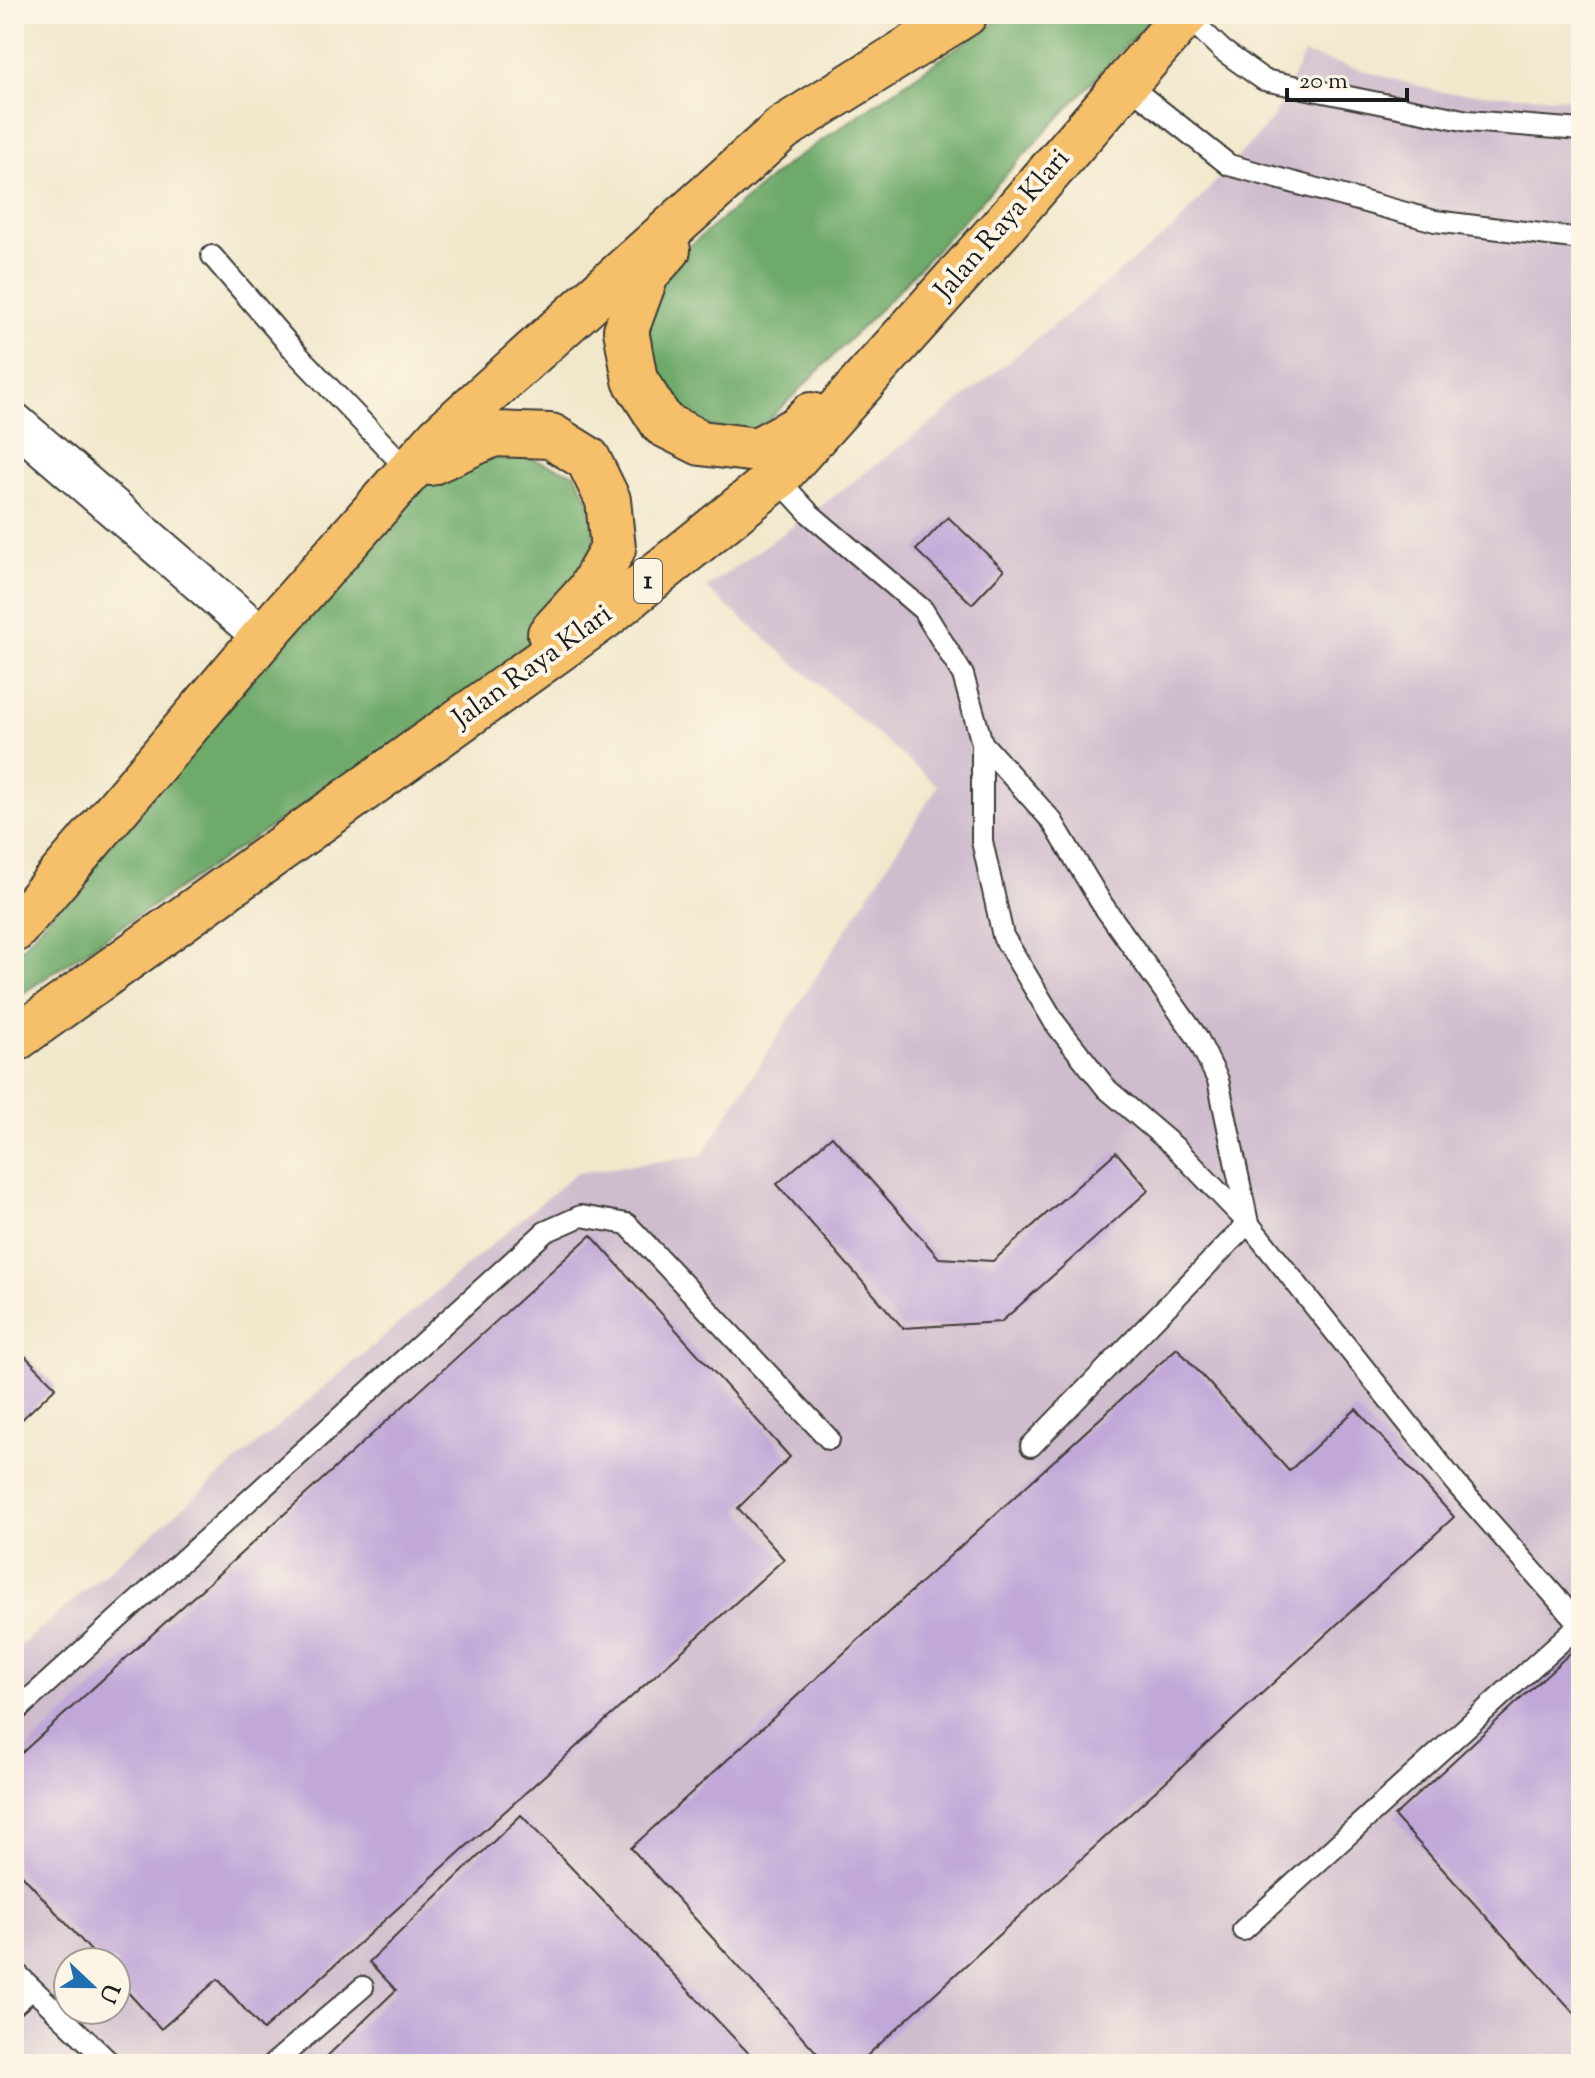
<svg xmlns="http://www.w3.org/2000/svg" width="1595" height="2078" viewBox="0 0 1595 2078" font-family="'Sorts Mill Goudy',serif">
<rect width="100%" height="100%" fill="#fcf5e5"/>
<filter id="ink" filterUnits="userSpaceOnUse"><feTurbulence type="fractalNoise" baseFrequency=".0125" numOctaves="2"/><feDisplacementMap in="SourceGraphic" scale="16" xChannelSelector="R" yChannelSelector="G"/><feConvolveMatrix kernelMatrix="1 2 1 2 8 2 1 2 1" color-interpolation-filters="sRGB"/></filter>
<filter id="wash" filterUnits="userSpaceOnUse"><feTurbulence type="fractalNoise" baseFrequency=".006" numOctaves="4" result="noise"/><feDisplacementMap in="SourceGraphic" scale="32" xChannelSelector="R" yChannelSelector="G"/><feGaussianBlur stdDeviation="1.8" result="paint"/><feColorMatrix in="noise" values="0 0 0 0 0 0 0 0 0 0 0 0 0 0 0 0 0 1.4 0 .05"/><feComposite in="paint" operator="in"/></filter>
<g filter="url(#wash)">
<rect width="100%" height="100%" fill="#f1e8cc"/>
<!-- industrial -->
<path fill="#cfbdce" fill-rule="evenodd" d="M1304 54 1440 92 1581 99V2064H14V1651L576 1173 702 1155 938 786 706 588 810 514 941 416 1174 228 1274 117ZM68 1962H116V2010H68Z"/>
<!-- forest -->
<g fill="#6eaa6b" stroke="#456344" stroke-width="2">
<polygon points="1006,14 1155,14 891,298 767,422 748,433 685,422 653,384 645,350 649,311 668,264 786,165"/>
<polygon points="518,454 576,474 593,510 594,543 555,618 483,684 14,999 14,957 421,482 479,462"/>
</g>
<g id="blocks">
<!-- building -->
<g fill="#c1a8d8">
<polygon points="948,517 1004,570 972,604 916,550"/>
<polygon points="832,1136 939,1258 993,1261 1116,1152 1149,1190 1001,1322 903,1328 777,1184"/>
<polygon points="591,1235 790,1457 738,1508 784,1559 263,2030 218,1979 161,2029 116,1979 116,1962 101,1962 14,1866 14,1760"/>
<polygon points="1177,1348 1289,1471 1356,1409 1454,1517 858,2064 827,2064 631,1848"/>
<polygon points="22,1353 56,1387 14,1427 14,1361"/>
<polygon points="1581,1643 1581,2016 1579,2018 1394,1816"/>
<polygon points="521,1815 759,2064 319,2064 396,1990 369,1962"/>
</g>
</g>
</g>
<g filter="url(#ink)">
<use href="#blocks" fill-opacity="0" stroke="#3c3b36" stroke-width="2"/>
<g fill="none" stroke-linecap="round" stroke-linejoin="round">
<!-- service casing -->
<g stroke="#3c3b36" stroke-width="24">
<g id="service">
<polyline points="1185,14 1222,50 1264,80 1468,121 1581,130"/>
<polyline points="1127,84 1229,165 1435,221 1581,239"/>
<polyline points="212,256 299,356 410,472"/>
<polyline points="777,478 810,514 923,610 963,675 982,743 982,841 1003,936 1055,1023 1107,1089 1176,1148 1248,1223 1458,1486 1581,1626"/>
<polyline points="982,743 1052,821 1102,904 1197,1037 1218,1080 1248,1223 1031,1446"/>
<polyline points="14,1713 545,1232 581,1216 627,1224 829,1439"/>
<polyline points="1243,1930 1579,1625"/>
<polyline points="14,1971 111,2064"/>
<polyline points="14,2005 32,1989"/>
<polyline points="273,2064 363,1987"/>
</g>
</g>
<!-- minor casing -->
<g stroke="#3c3b36" stroke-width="42">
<polyline id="minor" points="14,422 263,637"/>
</g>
<!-- trunk casing -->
<g stroke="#3c3b36" stroke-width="48">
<g id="trunk">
<polyline points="668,250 647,273 626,330 635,380 663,424 701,443 757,450 798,428 811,415"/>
<polyline points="430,463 494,434 551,436 588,459 608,500 613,549 589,591 550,634"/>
<polyline points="14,930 263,637 439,437 783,128 965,14"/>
<polyline points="14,1040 604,617 777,478 1001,228 1186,14"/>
</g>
</g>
<!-- service -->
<use href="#service" stroke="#fff" stroke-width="20"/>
<!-- minor -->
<use href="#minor" stroke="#fff" stroke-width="38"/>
<!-- trunk -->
<use href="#trunk" stroke="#f6c06b" stroke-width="44"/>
</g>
</g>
<g text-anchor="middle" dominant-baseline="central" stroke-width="8" stroke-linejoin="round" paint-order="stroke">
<!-- shield labels -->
<rect fill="#fcf5e5" stroke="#5f5d58" stroke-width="2" x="634" y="559" width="28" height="44" rx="6"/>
<g font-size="26" font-weight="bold" fill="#1c1c1c">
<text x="648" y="581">1</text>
</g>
<!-- street labels -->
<g font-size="28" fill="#1c1c1c" stroke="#fcf5e5">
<text transform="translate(1003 225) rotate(-49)">Jalan Raya Klari</text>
<text transform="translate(533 667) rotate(-36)">Jalan Raya Klari</text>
</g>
</g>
<!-- margin -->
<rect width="1595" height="2078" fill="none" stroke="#fcf5e5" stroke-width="48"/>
<!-- north arrow -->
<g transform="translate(92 1986) rotate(112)"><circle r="38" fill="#fcf5e5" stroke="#a29e95" stroke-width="2"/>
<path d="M0-6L14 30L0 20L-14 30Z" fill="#1f6fb2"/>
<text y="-12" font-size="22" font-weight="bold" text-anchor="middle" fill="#1c1c1c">U</text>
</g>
<!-- scale -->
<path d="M1287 88v12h120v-12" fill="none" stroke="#1c1c1c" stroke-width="4"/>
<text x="1299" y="88" font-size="24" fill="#1c1c1c" stroke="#fcf5e5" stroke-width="6" paint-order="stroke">20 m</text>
</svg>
